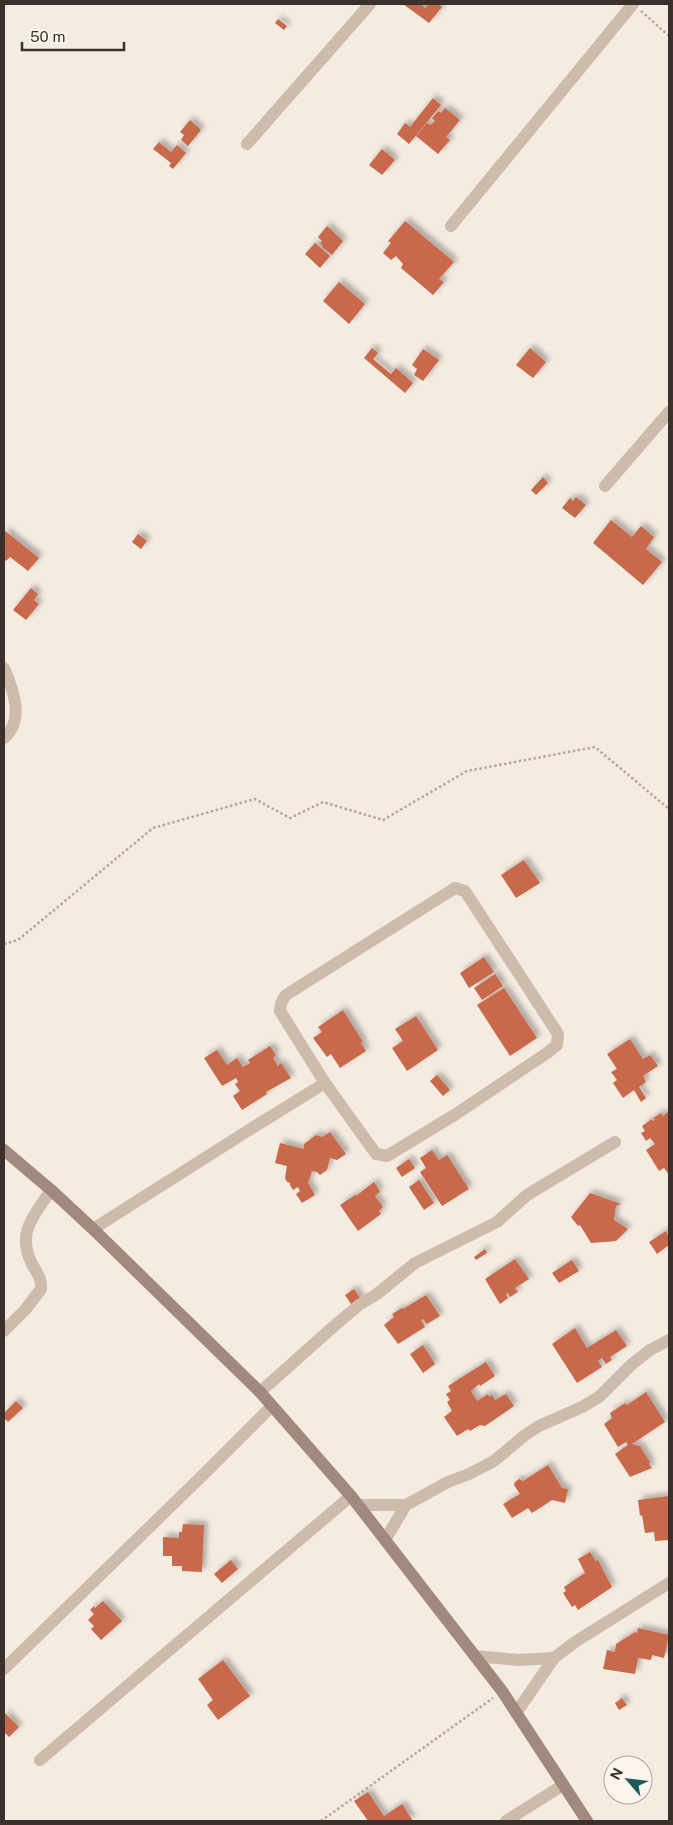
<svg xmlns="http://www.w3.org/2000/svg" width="673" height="1825" viewBox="0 0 673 1825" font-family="'Public Sans',sans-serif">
<defs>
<filter id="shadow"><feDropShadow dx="4" dy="-4" stdDeviation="2.5" flood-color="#0004"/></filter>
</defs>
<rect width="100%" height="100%" fill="#f4ebe1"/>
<!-- building -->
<g fill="#c8694b" filter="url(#shadow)">
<polygon points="403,4 421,4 425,8 429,4 438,4 442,7 429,23"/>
<polygon points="278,19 287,26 284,30 275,23"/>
<polygon points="433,98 441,105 409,144 397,134 405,123 410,127"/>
<polygon points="445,108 460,120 446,137 450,140 438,154 416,136 427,123 431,125 435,121 432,118 438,111 441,113"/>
<polygon points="190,120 201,130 188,146 181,140 184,135 180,132"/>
<polygon points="159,142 171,152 177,145 186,153 173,169 169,166 171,163 153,149"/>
<polygon points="382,149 395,160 382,175 369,165"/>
<polygon points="405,221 454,262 439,279 444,282 433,295 401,268 403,264 396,256 391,260 383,253 391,243 388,241 390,239"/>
<polygon points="327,226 343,241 332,255 322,247 323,246 320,243 322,241 318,237"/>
<polygon points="315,243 330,256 320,268 305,254"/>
<polygon points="339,282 365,304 349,324 323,301"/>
<polygon points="372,348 378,353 373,359 391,374 396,368 413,383 405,393 364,358"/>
<polygon points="530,348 546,362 533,378 516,365"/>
<polygon points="423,349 439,360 423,381 414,375 417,369 412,365"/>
<polygon points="543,477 548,483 536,495 531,490"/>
<polygon points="576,497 586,505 575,518 562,508 570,498 573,501"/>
<polygon points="611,520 632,537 641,526 654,537 646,549 662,562 643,585 593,543"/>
<polygon points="4,530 39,558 28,571 10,557 6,561 4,559"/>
<polygon points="138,534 147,541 141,549 132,542"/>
<polygon points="31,588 38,594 34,600 39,604 26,620 13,610"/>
<polygon points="524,860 540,883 516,898 501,875"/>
<polygon points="484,957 494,972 469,988 460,973"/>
<polygon points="495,974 503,986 482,1000 474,988"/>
<polygon points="504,988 537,1038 510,1056 477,1005"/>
<polygon points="343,1010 363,1042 361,1043 366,1051 340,1068 331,1054 327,1057 313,1038 322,1032 318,1027"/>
<polygon points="416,1016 438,1050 407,1071 392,1048 403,1041 395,1029"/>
<polygon points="630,1039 643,1059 650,1055 658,1066 643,1076 646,1082 639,1087 646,1098 641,1102 634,1090 623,1098 613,1083 617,1080 611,1072 617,1069 607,1054"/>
<polygon points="270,1046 276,1055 273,1058 278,1066 281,1063 291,1078 266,1092 267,1094 242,1110 233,1096 240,1091 235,1084 238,1082 236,1078 222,1086 204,1058 217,1050 227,1065 237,1058 243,1067 250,1063 248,1060"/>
<polygon points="437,1075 450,1090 443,1096 430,1081"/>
<polygon points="668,1112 669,1114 669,1175 664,1168 659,1171 646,1150 655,1144 650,1138 646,1141 641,1133 645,1131 642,1126 652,1119 653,1121 655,1120 653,1118 661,1113 663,1116"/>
<polygon points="330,1132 346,1154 337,1160 330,1158 327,1170 320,1175 317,1172 312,1171 308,1183 315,1195 302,1203 296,1194 300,1191 298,1187 293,1190 290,1185 290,1183 287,1182 285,1178 287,1166 275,1163 280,1143 304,1149 304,1144 316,1135 322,1137"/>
<polygon points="432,1150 439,1160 447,1155 469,1189 442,1206 420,1172 426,1168 420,1158"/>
<polygon points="409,1159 415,1168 402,1177 396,1168"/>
<polygon points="419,1180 434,1203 424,1210 409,1187"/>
<polygon points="374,1182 380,1192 375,1196 383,1207 379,1211 381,1214 358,1231 340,1205 355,1195 356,1196"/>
<polygon points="590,1193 621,1204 616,1206 614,1220 628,1229 616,1241 591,1243 580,1225 578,1226 571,1217"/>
<polygon points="666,1231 669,1237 669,1245 657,1254 649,1242"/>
<polygon points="485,1249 487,1253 476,1260 474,1257"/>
<polygon points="515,1259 529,1279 515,1288 518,1292 510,1297 508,1293 506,1294 508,1298 500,1304 485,1279"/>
<polygon points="572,1260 579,1271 559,1283 552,1273"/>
<polygon points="354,1289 362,1301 353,1307 345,1295"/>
<polygon points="426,1295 440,1316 427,1324 423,1319 421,1320 425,1327 398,1344 384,1325 394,1317 392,1314 402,1308 403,1309"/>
<polygon points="575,1328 587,1348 616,1330 627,1346 610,1357 612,1360 606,1364 602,1358 598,1361 602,1367 577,1383 552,1344"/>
<polygon points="423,1345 435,1364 423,1373 410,1354"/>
<polygon points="486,1362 495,1376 480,1386 479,1384 471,1391 477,1401 488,1394 489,1397 492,1395 495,1400 506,1394 514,1406 485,1426 480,1425 470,1431 468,1429 457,1436 444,1417 452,1411 447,1402 450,1400 446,1394 451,1391 448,1386"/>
<polygon points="646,1392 665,1422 632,1444 640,1446 650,1462 649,1464 652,1468 630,1477 615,1454 628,1445 626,1442 618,1447 604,1424 612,1418 610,1413 625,1403 627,1405"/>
<polygon points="16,1401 23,1408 8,1422 4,1418 4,1413"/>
<polygon points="548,1465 562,1488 568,1489 565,1503 552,1500 532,1513 528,1508 512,1518 503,1504 520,1494 514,1485 515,1482 519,1479 523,1481"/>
<polygon points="669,1496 669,1540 655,1541 654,1532 645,1533 642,1515 640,1516 638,1500"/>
<polygon points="183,1524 204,1525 202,1572 182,1571 182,1566 172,1566 172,1556 163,1556 163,1537 179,1538 179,1532 182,1532"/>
<polygon points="590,1552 596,1561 598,1560 612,1587 578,1610 575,1605 572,1607 563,1593 566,1591 564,1587 585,1573 578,1559"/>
<polygon points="231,1560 238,1569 222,1583 214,1574"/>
<polygon points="103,1601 122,1621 101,1640 91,1629 94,1626 88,1620 94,1614 90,1610 94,1606 95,1608"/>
<polygon points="638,1628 669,1635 664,1658 652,1655 651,1660 638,1658 635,1674 603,1669 607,1650 615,1652 616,1644 635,1632 637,1633"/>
<polygon points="223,1660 250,1696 218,1720 207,1705 213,1700 198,1679"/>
<polygon points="622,1698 627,1705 619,1710 615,1703"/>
<polygon points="4,1712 19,1727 9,1737 4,1732"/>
<polygon points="368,1792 384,1816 402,1804 413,1821 368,1821 354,1801"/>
</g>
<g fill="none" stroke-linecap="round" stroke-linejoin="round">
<!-- path -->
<g stroke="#b9a596" stroke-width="2.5" stroke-dasharray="2.5 2.5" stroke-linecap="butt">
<polyline points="641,11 669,36"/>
<polyline points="4,944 18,940 153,828 255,799 290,818 323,802 383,820 467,771 595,747 669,809"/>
<polyline points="321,1821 493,1698"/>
</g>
<!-- street -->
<g stroke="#cdbbac" stroke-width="12">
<polyline points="247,144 370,4"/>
<polyline points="451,226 633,4"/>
<polyline points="605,486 669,412"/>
<path d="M4 668C13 689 25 720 4 738"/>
<path d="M93 1229 249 1130 325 1083 280 1011C280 1004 282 1000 286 995L455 888 465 891 558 1034 557 1045 547 1053 456 1114 387 1156 376 1154 325 1083"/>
<path d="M4 1331 25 1310 41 1289C42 1279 37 1273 32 1264 16 1232 34 1216 51 1190"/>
<polyline points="260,1392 333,1327 359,1305 377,1294 415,1263 497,1222 527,1195 615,1142"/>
<polyline points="359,1505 406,1505 448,1482 469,1474 494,1461 525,1435 539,1426 582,1407 599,1397 632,1364 650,1350 669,1340"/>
<polyline points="385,1540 406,1505"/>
<polyline points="475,1656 518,1660 554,1658"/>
<polyline points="4,1669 208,1470 272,1406"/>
<polyline points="516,1713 554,1658 575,1642 669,1583"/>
<polyline points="40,1760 351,1496"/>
<polyline points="506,1821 563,1785"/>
</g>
<!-- secondary -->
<polyline stroke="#a18a7d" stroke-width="12" points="4,1150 51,1190 93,1229 260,1392 351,1496 502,1691 587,1821"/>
</g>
<!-- border -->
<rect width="673" height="1825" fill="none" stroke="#3b302b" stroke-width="10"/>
<!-- north arrow -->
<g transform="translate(628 1780) rotate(298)"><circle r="24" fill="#fbf5ee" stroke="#aea6a0"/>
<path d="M0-4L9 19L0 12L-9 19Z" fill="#1f5a5e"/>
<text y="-8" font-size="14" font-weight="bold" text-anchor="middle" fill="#3b302b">N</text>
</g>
<!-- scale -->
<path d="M22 42v8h102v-8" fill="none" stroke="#3b302b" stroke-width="2.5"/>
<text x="30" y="42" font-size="15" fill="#3b302b" stroke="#fbf5ee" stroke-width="4" paint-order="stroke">50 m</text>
</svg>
